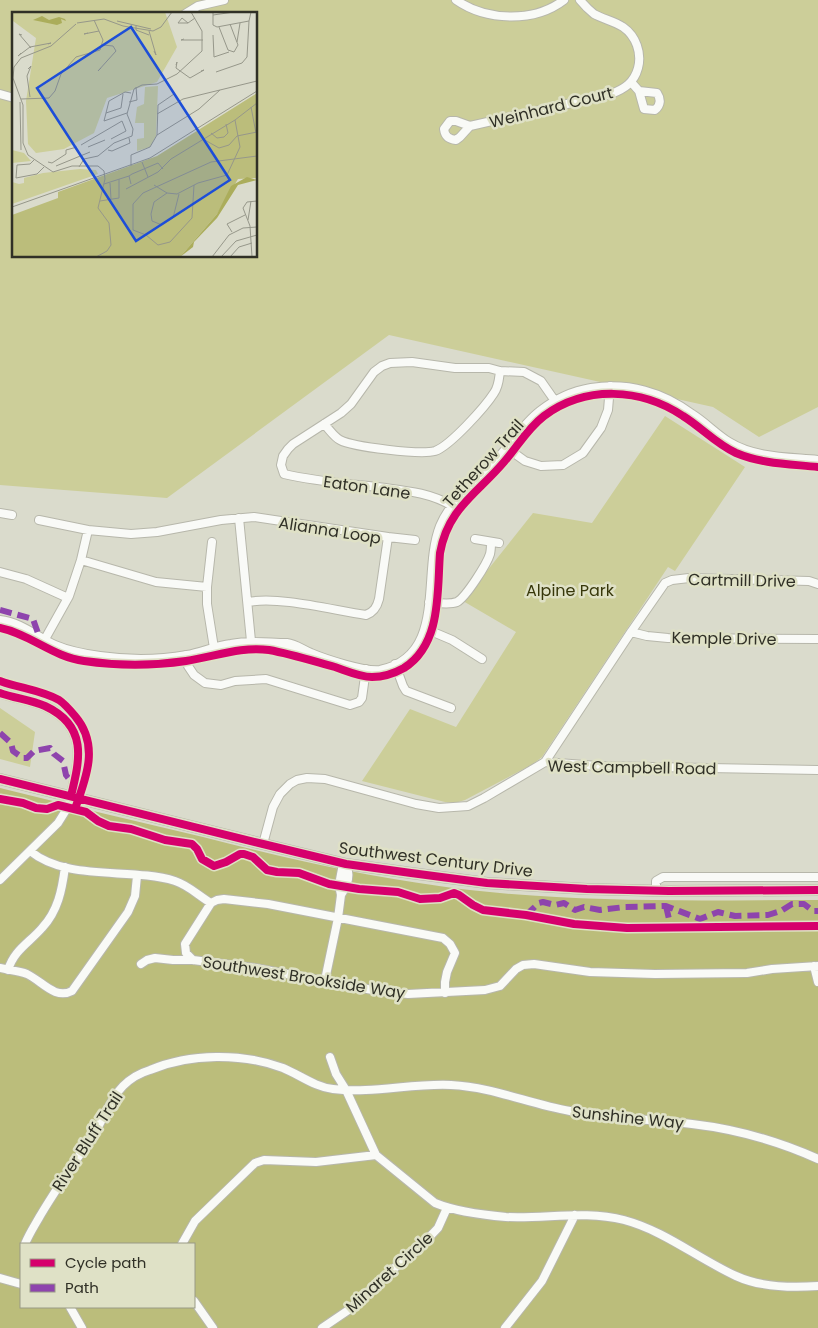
<svg xmlns="http://www.w3.org/2000/svg" width="818" height="1328" viewBox="0 0 818 1328" font-family="Poppins,sans-serif">
	<style>
		.green { fill: #ccce99; fill-rule: evenodd }
		.forest { fill: #bbbd7b; fill-rule: evenodd }
		.lines { fill: none; stroke-linecap: round; stroke-linejoin: round }
		.minor-casing { stroke: #b7b7ab; stroke-width: 10 }
		.tertiary-casing { stroke: #b7b7ab; stroke-width: 11 }
		.secondary-casing { stroke: #b7b7ab; stroke-width: 12 }
		.minor { stroke: #f9faf7; stroke-width: 8 }
		.tertiary { stroke: #f9faf7; stroke-width: 9 }
		.secondary { stroke: #f9faf7; stroke-width: 10 }
		.quiet { stroke: #8e44ad; stroke-width: 6; stroke-dasharray: 12 6; stroke-linecap: butt }
		.cycleway-casing { stroke: #dfe1c6; stroke-width: 11 }
		.cycleway { stroke: #d6006c; stroke-width: 8 }
		.labels { text-anchor: middle; stroke-width: 5; stroke-linejoin: round; paint-order: stroke }
		.street-label { font-size: 16px; fill: #303026; stroke: #dfe1c6 }
		.park-label { font-size: 16px; fill: #37370a; stroke: #dfe1c6 }
		.inset-road { fill: none; stroke: #96978a; stroke-width: 1 }
		.view { fill: #1d4ed8; fill-opacity: 0.15; stroke: #1d4ed8; stroke-width: 2.5 }
		.inset-edge { fill: none; stroke: #303026; stroke-width: 2.5 }
	</style>
	<rect width="100%" height="100%" fill="#dadbcc"/>
	<!-- green -->
	<path class="green" d="M0,0H818V407L759,437L713,407L389,335L167,498L0,485ZM14,14H256V256H14Z
		M665,416L745,467L675,571L668,567L542,757L533,764L465,800L455,803L445,802L362,781L410,709L456,727L516,632L463,601L533,513L592,523Z
		M0,708L35,732L30,767L0,759Z"/>
	<!-- forest -->
	<path class="forest" d="M0,788C68,805 135,821 203,837C281,857 359,875 439,886C565,904 692,900 818,900V1328H0ZM21,1244H194V1307H21Z"/>
	<g class="lines">
		<!-- minor casing -->
		<g class="minor-casing">
			<path id="minor" d="M456,0C486,21 534,23 564,0
				M185,14L198,6L224,0
				M631,82L639,91L644,109L655,110C661,105 661,99 657,93L639,91
				M0,94L14,98
				M470,126L460,137L456,140C449,139 445,137 444,129L450,121H456L470,126L611,94C624,89 634,83 638,68C642,53 636,36 623,27C614,21 603,19 594,14C589,10 584,5 580,0
				M324,424C329,429 334,437 340,440C353,447 421,455 435,451C450,446 485,407 494,393C499,386 499,378 500,371
				M507,448L525,461L541,466L563,465L583,453L601,428L608,410L610,386
				M452,506C433,494 409,491 386,488C352,484 318,482 284,474L281,465L283,456L288,449L293,444L341,413L351,404L374,372L382,366L390,363L412,362L455,368H489L500,371L524,372L541,381L555,401
				M0,513L12,515
				M239,518L251,641
				M39,520L88,530L131,534L157,532L221,520L254,517L388,537L379,599C377,607 374,612 366,615C332,610 280,596 248,602
				M388,537L415,540
				M475,539L499,543
				M212,542L207,587V604L214,648
				M81,560L156,582L207,587
				M0,572L26,579L68,598
				M429,602C438,603 449,605 457,602C466,597 487,564 490,554C491,550 491,546 491,542
				M0,620C21,622 37,637 55,645C69,651 85,654 100,656C128,660 158,660 187,655C202,652 216,646 231,644C250,640 269,643 287,643C296,644 303,650 311,653C325,659 365,672 380,670C448,656 421,574 440,526C451,499 477,481 496,460C511,444 523,424 540,411C554,400 573,391 591,388C628,382 663,392 692,414C705,422 716,434 729,442C755,458 788,457 818,460
				M426,629L452,640L482,659
				M631,632L647,636L668,638L818,639
				M45,639L69,596L81,560L88,530
				M281,644C289,651 297,653 308,652
				M185,655L188,666L194,675L205,683L221,685L235,681L266,679L350,705L359,702L362,698L366,669
				M395,664L403,686L406,691L451,708
				M545,762L631,632L665,583L672,580L689,578L809,581L818,584
				M263,844L273,807L280,794L290,784L297,780L307,778L325,779L416,804L439,808L468,806L484,798L545,762L598,766L818,770
				M30,851C68,882 130,867 175,881C188,885 199,896 211,903
				M0,880L58,823L68,807L71,796
				M656,890V881L663,877H818
				M341,895C348,885 351,875 346,864
				M193,960L186,953L185,944L211,903L217,900L224,899L268,904L443,938L450,944L455,953L447,972L445,982V993
				M141,964L147,960L155,958L173,960H193L255,968L378,991L408,994L485,990L500,986L516,969L523,965L534,964L590,972L655,974L747,973L772,969L818,966
				M814,966L818,982
				M0,968C9,970 19,971 27,974C42,981 55,1000 72,991L128,912L135,896L137,876
				M8,970C14,950 29,943 42,928C58,911 62,890 65,867
				M325,980L338,918L341,895L339,885L342,869L346,864
				M330,1057L336,1074L346,1090L376,1155L435,1203C457,1212 483,1215 506,1217C546,1219 585,1210 624,1220C665,1231 697,1258 736,1276C760,1287 791,1288 818,1286
				M25,1244C29,1234 35,1225 40,1216C56,1189 74,1163 92,1137C103,1121 109,1100 123,1086C130,1079 140,1073 150,1070C190,1053 243,1053 283,1068C300,1075 315,1087 333,1089C372,1094 412,1083 451,1085C493,1087 529,1104 570,1111C610,1119 651,1119 692,1124C735,1129 778,1141 818,1159
				M182,1244L195,1221L255,1163L264,1160L316,1162L376,1155
				M0,1278L21,1284
				M194,1301L213,1328
				M70,1307L82,1328
				M322,1328L350,1309L392,1270L416,1251L438,1228L447,1208
				M505,1328L542,1281L575,1215"/>
		</g>
		<!-- tertiary casing -->
		<g class="tertiary-casing">
			<path id="tertiary" d="M0,693C14,698 31,700 45,706C88,726 80,759 71,796"/>
		</g>
		<!-- secondary casing -->
		<g class="secondary-casing">
			<path id="secondary" d="M0,779L263,844L346,864L411,873L487,883L587,889L669,891L818,890"/>
		</g>
		<!-- minor -->
		<use href="#minor" class="minor"/>
		<!-- tertiary -->
		<use href="#tertiary" class="tertiary"/>
		<!-- secondary -->
		<use href="#secondary" class="secondary"/>
		<!-- quiet -->
		<path class="quiet" d="M0,610L33,619L39,636
			M0,733L11,743L13,751L23,758H27L34,751L50,748L54,754L63,761L66,775L74,785
			M666,906L671,928
			M526,915L539,903L543,902L555,905L564,903L575,910L584,907L600,910L625,907L666,906L700,919L718,912L735,916L768,915L781,911L792,904H804L813,911H818"/>
		<!-- cycleway casing -->
		<g class="cycleway-casing">
			<path id="cycleway" d="M0,628C30,634 53,657 84,661C118,666 152,666 186,661C214,657 241,646 269,650C291,654 313,661 335,667C347,671 360,677 372,677C383,677 395,673 404,668C442,644 437,591 440,553C448,508 477,494 504,462C518,446 527,429 544,416C586,385 641,388 683,416C701,427 716,444 736,453C762,464 790,464 818,467
				M0,681C19,688 41,690 59,700C65,704 70,710 75,716C99,744 87,776 76,806
				M0,693C14,698 31,700 45,706C88,726 80,759 71,796
				M0,779L263,844L346,864L411,873L487,883L587,889L669,891L818,890
				M0,799L23,803L36,808L47,809L58,805L86,812L98,821L109,826L131,829L165,840L192,844L197,849L202,859L214,866L226,862L240,854H244L253,857L267,870L277,872L299,873L329,884L359,889L398,892L420,899L440,898L454,893L459,895L473,905L483,910L526,915L574,924L627,928L818,926"/>
		</g>
		<!-- cycleway -->
		<use href="#cycleway" class="cycleway"/>
	</g>
	<g class="labels">
		<!-- street labels -->
		<g class="street-label">
			<text transform="translate(551 107) rotate(-14)" y="6">Weinhard Court</text>
			<text transform="translate(483 463) rotate(-48)" y="6">Tetherow Trail</text>
			<text transform="translate(367 487) rotate(8)" y="6">Eaton Lane</text>
			<text transform="translate(330 530) rotate(9)" y="6">Alianna Loop</text>
			<text transform="translate(742 580) rotate(1)" y="6">Cartmill Drive</text>
			<text transform="translate(724 638) rotate(1)" y="6">Kemple Drive</text>
			<text transform="translate(632 767) rotate(1)" y="6">West Campbell Road</text>
			<text transform="translate(436 859) rotate(7)" y="6">Southwest Century Drive</text>
			<text transform="translate(304 977) rotate(9)" y="6">Southwest Brookside Way</text>
			<text transform="translate(628 1117) rotate(6)" y="6">Sunshine Way</text>
			<text transform="translate(87 1141) rotate(-57)" y="6">River Bluff Trail</text>
			<text transform="translate(389 1272) rotate(-42)" y="6">Minaret Circle</text>
		</g>
		<!-- park labels -->
		<g class="park-label">
			<text x="570" y="596">Alpine Park</text>
		</g>
	</g>
	<!-- overview -->
	<g transform="translate(12 12)">
		<rect width="245" height="245" fill="#dadbcc"/>
		<path d="M0,0H153L165,35L145,70L95,86L82,121L52,137L24,141L16,132L14,89L24,26L1,9L0,49ZM146,74L144,124L138,135L125,139V127L132,126V111H123L125,95L132,92L133,75ZM0,138L12,141L19,149L0,151ZM68,157L84,158L86,162L0,192V170L7,172L12,171V166L31,161Z" fill="#ccce99"/>
		<path d="M245,81V166L226,167L205,202L168,245H0V203L46,186V180L145,144Z" fill="#bbbd7b"/>
		<path d="M30,4L37,8L47,5L53,7L54,9L49,7L50,11L45,13L21,8ZM235,165L245,168L226,173L205,206L182,230L181,235L168,245L205,202L219,174Z" fill="#abad5b"/>
		<path class="inset-road" d="M201,0V13L205,15L237,9L239,0M201,3L222,0M105,9L139,17M65,11L92,7L111,14L141,19L149,15L160,0M176,11L170,6L166,11H176L183,6M64,12L39,34L9,46L2,55L1,66L11,93V131L16,143L41,160L60,154H86L92,159L93,167L86,196L97,211L99,233L95,239L84,245M124,14V18L137,23M207,15L216,38L222,40L226,33L218,12M137,19L144,43L142,39M76,21L72,22L87,19M10,23L7,22L19,36M201,23L202,45L217,40M172,27L169,28H191M225,30L228,11M9,41L6,44L18,35L39,31L36,32M164,53L165,50L164,56L178,66L192,58L189,59M89,56L86,59L104,39L101,34L91,33M16,57L19,54L15,64L18,85M204,60L230,51L235,45L237,9M9,87L37,86L43,79L49,62L64,45L88,38L91,28L82,8M8,90L9,138M117,90L125,88L124,75M239,95L244,121M94,101L109,96L111,82M115,101L92,109L97,89L113,80L119,81M145,102L171,87L245,69M199,121L205,126L212,125L216,121L214,112M145,123L146,93L162,82L167,89M191,127L207,136L217,133L225,124L245,120M69,133L110,109L114,119L99,127M76,135L93,128M96,138L100,139L118,131L117,126M22,148L18,152L5,153L4,166L25,162L32,155M36,150L40,151L54,142V138L65,135M130,150L136,165M44,154L78,140M119,154V143L138,135L145,123L187,97L208,78M67,155L72,147L86,144L102,131L120,124L121,117L115,102L122,77L130,73L145,72L165,62L190,39V19L179,0M98,171L99,187M92,172L117,164M119,172L117,164L120,162L146,151L151,157M142,173L155,181L165,182L186,171L215,163L228,135L223,108L245,91M182,173L180,206L158,230L146,233L134,223L121,218V192L131,181L199,150L245,144M114,177L146,160L159,147L223,108M155,181L142,190L139,202L140,209L150,213L161,206L167,182M88,189L107,186V167M0,195L138,146L245,79M236,208L239,189M220,220L215,212L233,203M200,245L217,223L231,216L245,215M209,245L224,229L245,223M218,245L227,235L240,231M240,245L238,214L231,196L235,190L245,189"/>
		<path class="view" d="M119,15L218,168L124,229L25,76Z"/>
		<rect width="245" height="245" class="inset-edge"/>
	</g>
	<!-- legend -->
	<rect x="20" y="1243" width="175" height="65" fill="#dfe1c6" stroke="#999a86"/>
	<rect x="30" y="1259" width="25" height="8" fill="#d6006c" stroke="#999a86"/>
	<text x="65" y="1268" font-size="15" fill="#303026">Cycle path</text>
	<rect x="30" y="1284" width="25" height="8" fill="#8e44ad" stroke="#999a86"/>
	<text x="65" y="1293" font-size="15" fill="#303026">Path</text>
</svg>
